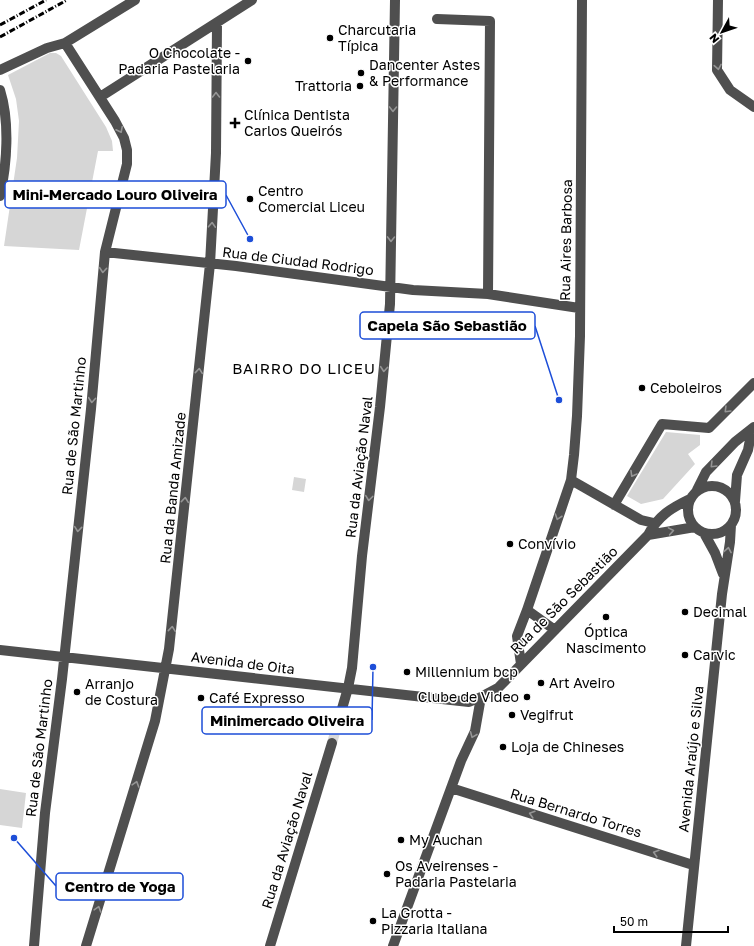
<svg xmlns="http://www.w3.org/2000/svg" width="754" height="946" viewBox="0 0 754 946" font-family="'Golos Text',sans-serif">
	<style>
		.green { fill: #d6d6d6 }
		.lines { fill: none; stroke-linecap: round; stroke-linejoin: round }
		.minor-tunnel { stroke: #d9d9d9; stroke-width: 10; stroke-dasharray: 10 5; stroke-linecap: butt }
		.minor { stroke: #4f4f4f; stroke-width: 10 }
		.rail { stroke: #000; stroke-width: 3; stroke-dasharray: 6 2 1 2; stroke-linecap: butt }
		.oneway { stroke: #959595 }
		.poi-dot { fill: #000; stroke: #fff; stroke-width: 1.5 }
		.labels { text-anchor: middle; stroke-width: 3; stroke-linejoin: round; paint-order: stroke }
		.poi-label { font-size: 14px; fill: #000; stroke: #fff; text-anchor: start }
		.street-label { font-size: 14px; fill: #000; stroke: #fff }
		.neighbourhood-label { font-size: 15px; letter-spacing: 1px; fill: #000; stroke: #fff }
		.leader { fill: none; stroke: #1d4ed8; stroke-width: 1.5 }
		.callout-dot { fill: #1d4ed8; stroke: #fff; stroke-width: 1.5 }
		.callout { fill: #fff; stroke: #1d4ed8; stroke-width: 1.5 }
		.callout-label { font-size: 15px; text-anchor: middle; font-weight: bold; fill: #000 }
	</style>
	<rect width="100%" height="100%" fill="#fff"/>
	<!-- green -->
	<path class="green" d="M50,53H56L61,56L106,127L112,141L113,151H98L79,250L4,246L17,158L19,121L16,99L8,75Z
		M666,432L700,435V445L688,454L695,464L663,499L641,504L627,496Z
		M294,477L306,479L304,492L292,490Z
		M0,789L26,793L22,828L0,825Z"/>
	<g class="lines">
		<!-- minor-tunnel -->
		<path class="minor-tunnel" d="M332,743L339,719"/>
		<!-- minor -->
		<path class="minor" d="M718,0L717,70L730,90L754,107
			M437,19L490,21L488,294
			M0,70L47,48L65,43L135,0
			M0,90C10,122 7,164 0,196
			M100,97L252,0
			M105,252L236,266L413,290L488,294L579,308
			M571,480L641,520L654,523
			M688 510a24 24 0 1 1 48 0a24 24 0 1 1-48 0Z
			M697,490L706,472L735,442L754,427
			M735,501L737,475L748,450L752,429
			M614,505L662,424L709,428L754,383
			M704,533L715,553L723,574
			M648,535L695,527
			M527,610L555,630
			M0,650L469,702L481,697L498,688L648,535C658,516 671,508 690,499
			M521,664L517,636L527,610L571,480L574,455L577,416L580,336L582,0
			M339,719L348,688L352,668L362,556L380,407L390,304L395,0
			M451,788L693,865
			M34,946L45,813L62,679L91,409L105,252L127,164V150L124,138L115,121L65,43
			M86,946L155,721L169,649L210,264L216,153L217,23
			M270,946L332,743
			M393,946L461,761L475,731L481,697
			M686,946L722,594L730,542L731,525"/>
		<!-- rail -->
		<path class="rail" d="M0,25L46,0
			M0,37L67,0"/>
	</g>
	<!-- one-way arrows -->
	<defs><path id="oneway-chevron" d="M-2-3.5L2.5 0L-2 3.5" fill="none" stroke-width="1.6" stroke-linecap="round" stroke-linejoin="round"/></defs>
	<g class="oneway">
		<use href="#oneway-chevron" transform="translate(718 67) rotate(80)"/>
		<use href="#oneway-chevron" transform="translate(216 95) rotate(-90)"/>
		<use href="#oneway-chevron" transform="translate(393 109) rotate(91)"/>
		<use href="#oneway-chevron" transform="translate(120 130) rotate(63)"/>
		<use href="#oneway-chevron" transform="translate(212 225) rotate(-87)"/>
		<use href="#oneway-chevron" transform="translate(391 239) rotate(91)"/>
		<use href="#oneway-chevron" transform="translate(103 270) rotate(95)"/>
		<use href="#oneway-chevron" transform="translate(384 369) rotate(95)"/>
		<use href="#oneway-chevron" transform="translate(199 371) rotate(-84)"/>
		<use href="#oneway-chevron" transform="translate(92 400) rotate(95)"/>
		<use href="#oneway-chevron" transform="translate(727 410) rotate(135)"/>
		<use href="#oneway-chevron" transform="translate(713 465) rotate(135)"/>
		<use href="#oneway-chevron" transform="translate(633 474) rotate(120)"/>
		<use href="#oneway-chevron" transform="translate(369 498) rotate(97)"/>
		<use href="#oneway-chevron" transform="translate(185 500) rotate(-84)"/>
		<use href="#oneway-chevron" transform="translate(558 517) rotate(109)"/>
		<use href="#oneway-chevron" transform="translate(78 529) rotate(96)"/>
		<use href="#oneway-chevron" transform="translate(671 531) rotate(-10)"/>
		<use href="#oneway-chevron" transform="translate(728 550) rotate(-80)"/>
		<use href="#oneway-chevron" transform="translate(172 629) rotate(-84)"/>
		<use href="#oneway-chevron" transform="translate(473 735) rotate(112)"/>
		<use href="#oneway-chevron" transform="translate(136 784) rotate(-73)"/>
		<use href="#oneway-chevron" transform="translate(532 814) rotate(-163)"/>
		<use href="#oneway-chevron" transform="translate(656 853) rotate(-163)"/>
		<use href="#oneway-chevron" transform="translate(98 909) rotate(-73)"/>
	</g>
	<!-- markers -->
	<g class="poi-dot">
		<circle cx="330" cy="38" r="4"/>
		<circle cx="248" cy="61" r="4"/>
		<circle cx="361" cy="73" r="4"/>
		<circle cx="360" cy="86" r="4"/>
		<path d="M233 117h4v4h4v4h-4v4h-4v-4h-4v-4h4z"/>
		<circle cx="250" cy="199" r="4"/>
		<circle cx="642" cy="388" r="4"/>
		<circle cx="510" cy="544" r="4"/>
		<circle cx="685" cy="612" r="4"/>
		<circle cx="606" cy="617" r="4"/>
		<circle cx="685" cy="655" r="4"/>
		<circle cx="407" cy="672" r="4"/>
		<circle cx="541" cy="683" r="4"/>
		<circle cx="77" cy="692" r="4"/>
		<circle cx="527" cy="697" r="4"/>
		<circle cx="201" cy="698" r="4"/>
		<circle cx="512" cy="715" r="4"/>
		<circle cx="503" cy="747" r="4"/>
		<circle cx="401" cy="840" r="4"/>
		<circle cx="387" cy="874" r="4"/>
		<circle cx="373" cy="921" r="4"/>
	</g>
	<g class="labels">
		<!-- poi labels -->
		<g class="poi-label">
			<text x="338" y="35">Charcutaria<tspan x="338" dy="16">Típica</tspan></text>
			<text x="240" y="58" text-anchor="end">O Chocolate -<tspan x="240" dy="16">Padaria Pastelaria</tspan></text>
			<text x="369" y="70">Dancenter Astes<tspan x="369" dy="16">&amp; Performance</tspan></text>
			<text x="352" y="91" text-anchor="end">Trattoria</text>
			<text x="244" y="120">Clínica Dentista<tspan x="244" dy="16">Carlos Queirós</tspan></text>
			<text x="258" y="196">Centro<tspan x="258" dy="16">Comercial Liceu</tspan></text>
			<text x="650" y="393">Ceboleiros</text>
			<text x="518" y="549">Convívio</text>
			<text x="693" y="617">Decimal</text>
			<text x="606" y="637" text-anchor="middle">Óptica<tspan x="606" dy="16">Nascimento</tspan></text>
			<text x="693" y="660">Carvic</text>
			<text x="415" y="677">Millennium bcp</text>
			<text x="549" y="688">Art Aveiro</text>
			<text x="85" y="689">Arranjo<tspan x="85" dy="16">de Costura</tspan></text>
			<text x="519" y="702" text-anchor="end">Clube de Video</text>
			<text x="209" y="703">Café Expresso</text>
			<text x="520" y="720">Vegifrut</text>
			<text x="511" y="752">Loja de Chineses</text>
			<text x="409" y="845">My Auchan</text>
			<text x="395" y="871">Os Aveirenses -<tspan x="395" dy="16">Padaria Pastelaria</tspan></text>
			<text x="381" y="918">La Grotta -<tspan x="381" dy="16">Pizzaria Italiana</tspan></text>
		</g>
		<!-- street labels -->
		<g class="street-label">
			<text transform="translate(566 240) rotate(-89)" y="5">Rua Aires Barbosa</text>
			<text transform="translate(298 261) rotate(7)" y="5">Rua de Ciudad Rodrigo</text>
			<text transform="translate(74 426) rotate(-84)" y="5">Rua de São Martinho</text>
			<text transform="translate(359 467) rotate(-83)" y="5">Rua da Aviação Naval</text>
			<text transform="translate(173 488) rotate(-84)" y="5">Rua da Banda Amizade</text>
			<text transform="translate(564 600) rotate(-45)" y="5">Rua de São Sebastião</text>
			<text transform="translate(243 663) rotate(7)" y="5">Avenida de Oita</text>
			<text transform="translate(39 748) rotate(-83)" y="5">Rua de São Martinho</text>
			<text transform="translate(691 759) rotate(-84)" y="5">Avenida Araújo e Silva</text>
			<text transform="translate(576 813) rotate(17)" y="5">Rua Bernardo Torres</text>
			<text transform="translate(287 840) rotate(-73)" y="5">Rua da Aviação Naval</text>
		</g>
		<!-- neighbourhood labels -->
		<g class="neighbourhood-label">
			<text x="304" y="374">BAIRRO DO LICEU</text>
		</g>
	</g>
	<!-- callouts -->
	<path class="leader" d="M250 239L226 195M559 400L535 326M373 667L372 720M14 838L56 886"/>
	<g class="callout-dot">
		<circle cx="250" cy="239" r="4"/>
		<circle cx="559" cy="400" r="4"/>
		<circle cx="373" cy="667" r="4"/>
		<circle cx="14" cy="838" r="4"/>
	</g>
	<g class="callout">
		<rect x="5" y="181" width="221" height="27" rx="4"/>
		<rect x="360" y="312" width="175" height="27" rx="4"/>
		<rect x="202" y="707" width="170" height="27" rx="4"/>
		<rect x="56" y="873" width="127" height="27" rx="4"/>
	</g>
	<g class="callout-label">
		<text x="115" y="200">Mini-Mercado Louro Oliveira</text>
		<text x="447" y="331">Capela São Sebastião</text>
		<text x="287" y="726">Minimercado Oliveira</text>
		<text x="120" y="892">Centro de Yoga</text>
	</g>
	<!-- north arrow -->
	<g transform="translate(722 32) rotate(230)" stroke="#ffffff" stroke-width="3" paint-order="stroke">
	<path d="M0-3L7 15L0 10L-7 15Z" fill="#000000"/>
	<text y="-6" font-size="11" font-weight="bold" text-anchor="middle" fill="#000000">N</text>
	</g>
	<!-- scale -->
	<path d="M614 926v6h114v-6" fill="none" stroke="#000000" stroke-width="2"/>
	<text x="620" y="926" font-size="12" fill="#000000" stroke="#ffffff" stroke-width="3" paint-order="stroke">50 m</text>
</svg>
